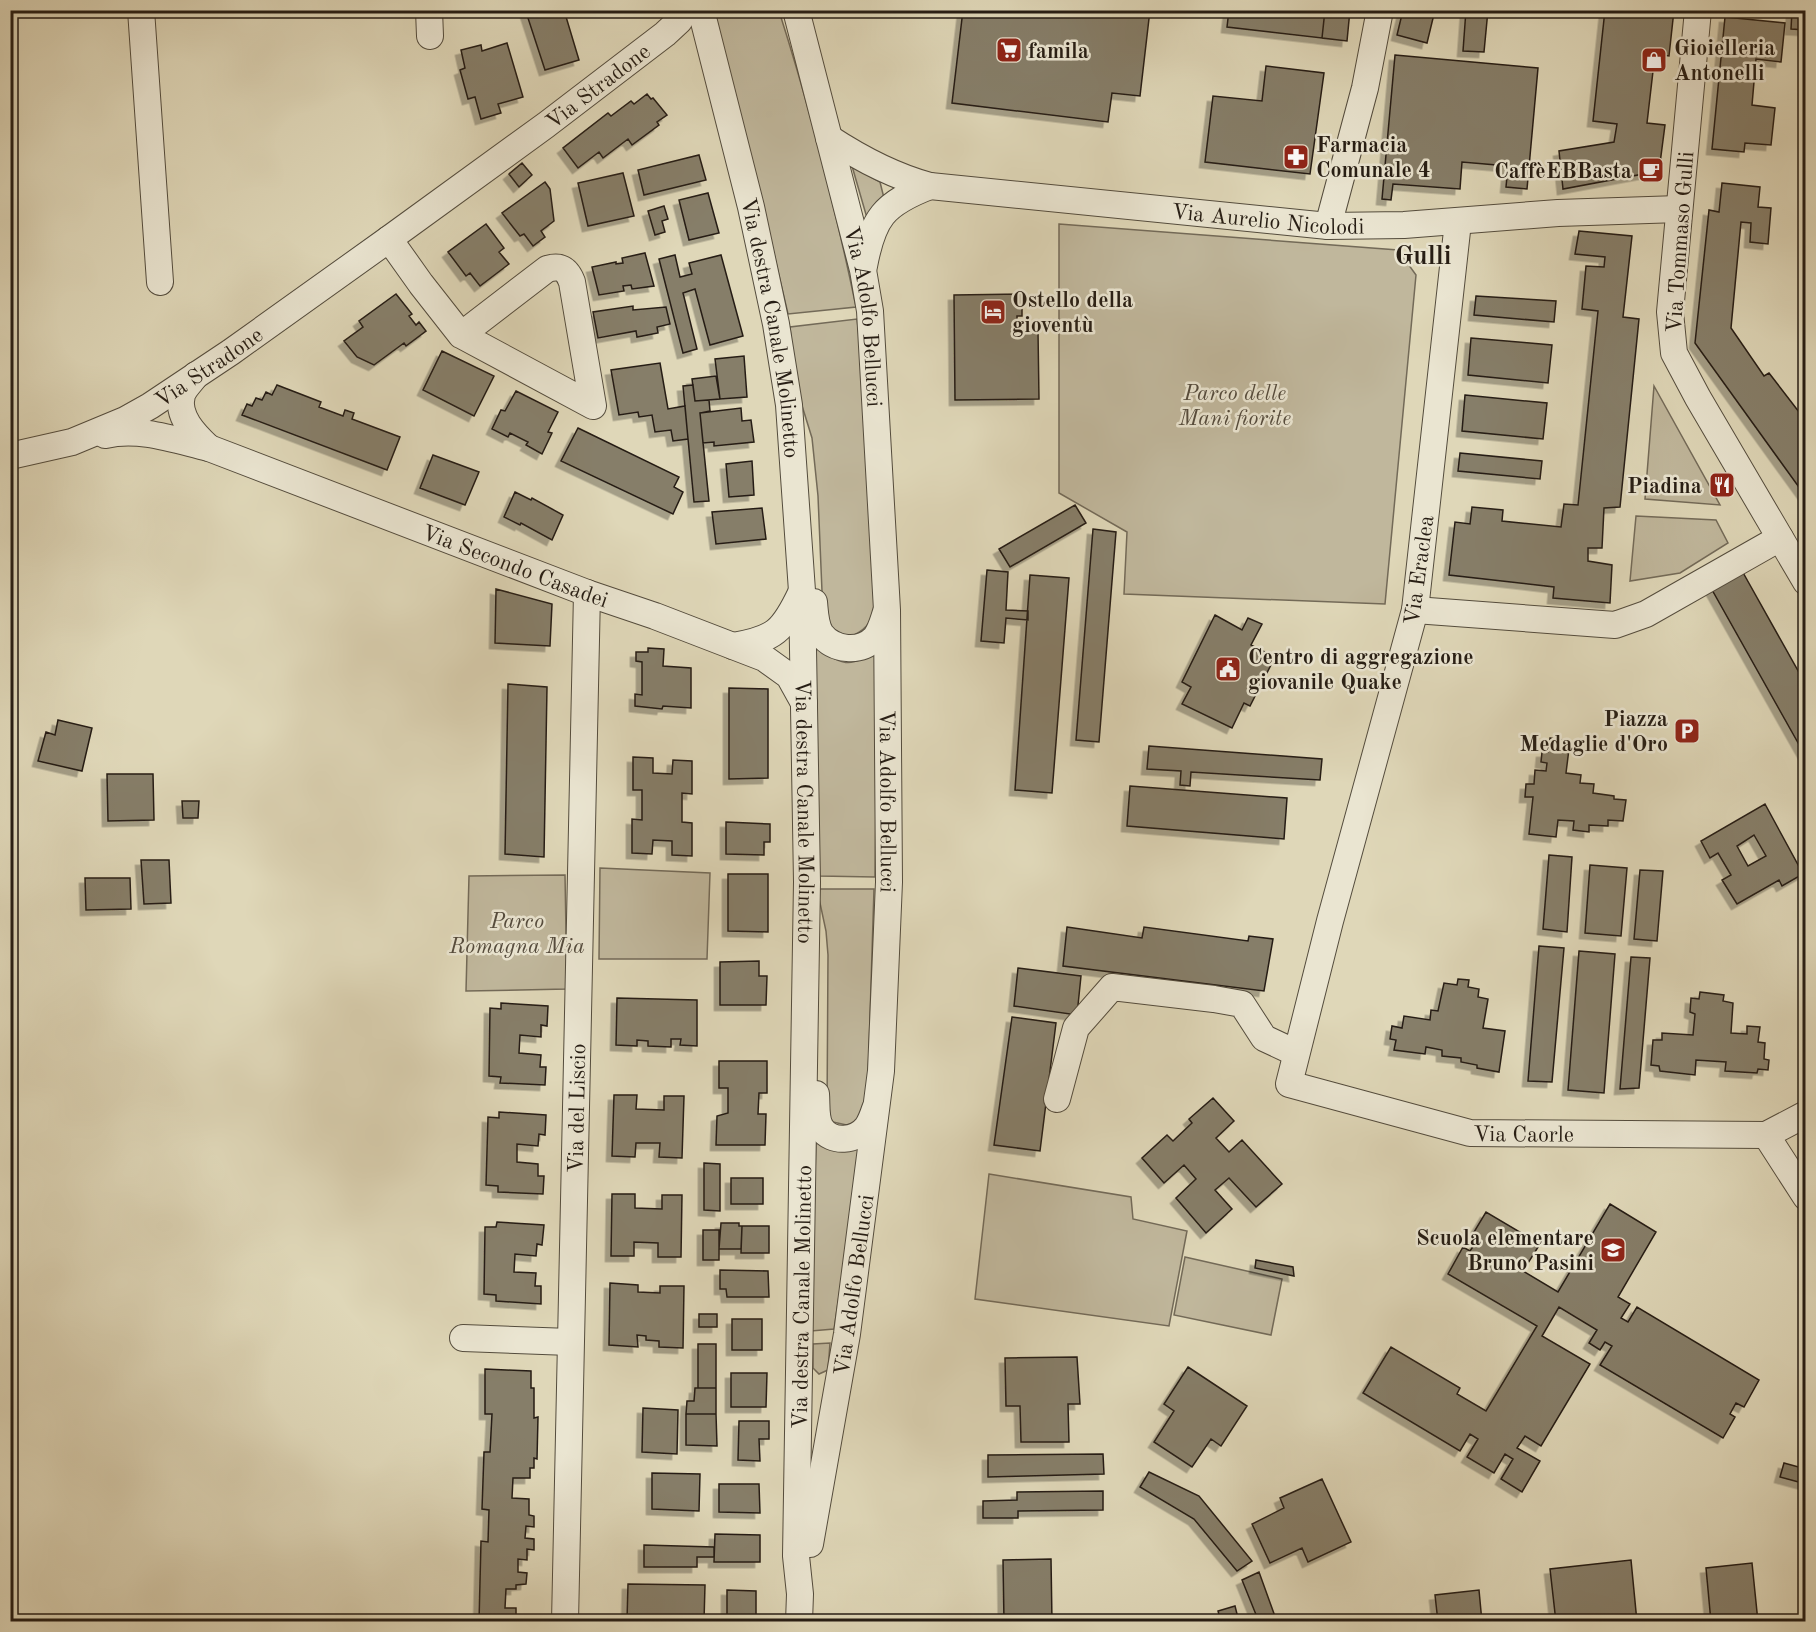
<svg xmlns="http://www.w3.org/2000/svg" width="1816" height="1632" viewBox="0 0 1816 1632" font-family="'Old Standard TT',serif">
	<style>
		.green { fill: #c0b79c; stroke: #736a58; stroke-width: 1.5 }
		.building { fill: #867e69; stroke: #261d14; stroke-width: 1.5; fill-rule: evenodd; filter: url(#shadow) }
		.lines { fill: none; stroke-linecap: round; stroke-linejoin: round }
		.minor-casing { stroke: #544c3d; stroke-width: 28 }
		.minor { stroke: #eae5d1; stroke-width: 26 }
		.labels { text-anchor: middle; stroke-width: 5; stroke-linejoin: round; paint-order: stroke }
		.poi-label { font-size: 22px; font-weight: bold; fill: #261d14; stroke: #eae5d1; text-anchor: start }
		.street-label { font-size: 22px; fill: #261d14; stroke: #eae5d1 }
		.park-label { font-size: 22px; font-style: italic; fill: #544b3d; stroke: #eae5d1 }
		.quarter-label { font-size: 26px; font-weight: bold; fill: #261d14; stroke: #eae5d1 }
	</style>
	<defs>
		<filter id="shadow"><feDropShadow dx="-5.5" dy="5.5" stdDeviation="0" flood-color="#0004"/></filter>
	</defs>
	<rect width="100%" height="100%" fill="#dfd7b8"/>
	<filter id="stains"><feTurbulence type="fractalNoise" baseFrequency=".00333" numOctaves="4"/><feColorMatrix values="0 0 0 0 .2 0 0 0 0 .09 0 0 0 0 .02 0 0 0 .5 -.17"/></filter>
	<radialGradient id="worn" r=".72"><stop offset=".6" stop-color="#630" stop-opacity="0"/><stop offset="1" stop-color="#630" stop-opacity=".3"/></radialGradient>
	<!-- green -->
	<path class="green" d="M713,11H779C810,108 835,206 856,307L788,314L755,173Z
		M852,166L880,182L884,198L867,218Z
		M1059,224L1398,250L1416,275L1385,604L1124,594L1127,532L1059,493Z
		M857,319L864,380L876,608C870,624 865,631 849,637L829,627L823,615L818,496L812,438L795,383L790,327Z
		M1654,386L1720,505L1645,499Z
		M1636,516L1716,520L1728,543L1680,573L1630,581Z
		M815,644C839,666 852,670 878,648L875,877L819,876Z
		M600,868L710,873L707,959H599Z
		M565,875L567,989L466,991L469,876Z
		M817,889H874L867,1113L851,1126L833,1122L827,1113L828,955L826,931Z
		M816,1138L862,1144L834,1329L811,1331Z
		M989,1174L1131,1197L1133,1219L1187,1231L1169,1326L975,1299Z
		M1185,1257L1282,1279L1271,1335L1174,1315Z
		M830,1343L828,1370L819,1374L813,1368V1344Z"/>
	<!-- building -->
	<path class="building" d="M530,10H564L579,60L545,70L526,12Z
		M963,10H1150L1140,96L1112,93L1108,122L952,103Z
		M1229,10H1325L1322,38L1227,27Z
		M1325,10H1350L1347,41L1322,38Z
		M1403,10H1435L1427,43L1397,35Z
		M1466,10H1488L1484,52L1463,51Z
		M1605,10H1674L1669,56L1655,54L1647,123L1665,125L1659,171L1563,189L1559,151L1614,142L1617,124L1593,121Z
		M1792,10H1806V30L1791,29Z
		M1725,17L1785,23L1781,62L1756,59L1752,105L1775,108L1771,145L1745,143L1744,152L1712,149Z
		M507,43L523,97L498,104L501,113L481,119L475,97L468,99L460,70L465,68L461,50L481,45L482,51Z
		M1395,55L1538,68L1527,189L1506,187L1508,166L1462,162L1460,189L1393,184L1391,200L1382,199Z
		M1266,66L1324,73L1310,174L1205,162L1213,96L1262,101Z
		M647,94L651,99L653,98L667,115L657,122L659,125L632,145L628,139L603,158L599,152L578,168L563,148L608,113L611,116L631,101L634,104Z
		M699,155L706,180L644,195L638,170Z
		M522,163L532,175L519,187L509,174Z
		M623,173L634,216L588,226L578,183Z
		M545,182L550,189L554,221L541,231L545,237L533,246L524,234L520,236L502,213Z
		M1722,183L1760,187L1758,207L1771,208L1768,244L1750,242L1751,223L1741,222L1731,328L1764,376L1769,373L1806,421V497L1695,343L1709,210L1719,212Z
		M708,193L719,233L689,240L679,200Z
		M664,206L668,219L662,221L665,232L655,235L648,211Z
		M486,224L504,248L499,252L509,264L480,286L470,273L466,276L448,252Z
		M1579,231L1632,236L1623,317L1639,319L1620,507L1604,508L1602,548H1588V561L1612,565L1610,603L1553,598L1554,587L1449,575L1455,522L1470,524L1472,507L1503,510L1502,521L1561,527L1564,504L1578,505L1598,311L1582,309L1586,266L1604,267L1605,257L1575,254Z
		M645,253L654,286L632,289L631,285L623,286L624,291L599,295L592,267L616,262V264L623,263L622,258Z
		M675,255L680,277L692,274L689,263L721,255L743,336L710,345L695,289L683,293L697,349L683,353L659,259Z
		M396,294L412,314L409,316L416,325L419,322L426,331L406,346L404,343L374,365L357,357L344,341L363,327L359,321Z
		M1022,294V316H1017V331H1038L1039,399L955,400L954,295Z
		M1476,296L1556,301L1554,322L1474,315Z
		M633,306V310L666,307L670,324L657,327L658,333L637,337L636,331L598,338L593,312Z
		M1471,338L1552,345L1548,383L1468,375Z
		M442,351L494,376L474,416L423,390Z
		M744,356L747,397L720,399L715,359Z
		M660,363L668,409L685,406L688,439L673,441L671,430L655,432L652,415L639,417L638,412L619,415L611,370Z
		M716,376L720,399L695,401L692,379Z
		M277,385L321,402L319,407L343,416L345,410L354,413L352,419L400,437L387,470L242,415L247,404L252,406L256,398L262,400L266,392L272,395Z
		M693,385L695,401L709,400L710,411L700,413L709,501L694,502L683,386Z
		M516,391L558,412L548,432L552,433L542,454L526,445L528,442L510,433L508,437L492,429L501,410L505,411Z
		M1465,395L1547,403L1543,439L1462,431Z
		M741,408L742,421L751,420L754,442L714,446V442L703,443L700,413Z
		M578,428L679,477L674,487L683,492L673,514L561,461Z
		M1460,453L1542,461L1540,479L1458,471Z
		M433,455L479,472L465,505L420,488Z
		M752,461L754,495L729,497L726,464Z
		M515,492L531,500L532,498L563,515L552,540L521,523L520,525L504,517Z
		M1075,505L1086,523L1010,567L999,549Z
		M762,508L766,539L716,544L712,512Z
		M1093,529L1116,532L1099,742L1076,740Z
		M1741,569L1806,685V757L1711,588Z
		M987,570L1008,572L1006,610L1028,611V620L1006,618L1004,643L981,641Z
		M1030,575L1069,578L1052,793L1015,790Z
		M496,589L552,604L550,646L495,643Z
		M1215,615L1242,630L1248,618L1262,624L1251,645L1275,657L1250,706L1244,703L1232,728L1182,704L1191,687L1182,682Z
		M648,648L664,649L663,666L691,668V708L663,706L662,709L635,706V694L642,695V662L636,661V652H648Z
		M508,684L547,687L544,857L505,854Z
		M729,688L768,689V778L729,779Z
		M58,720L92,728L82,771L38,761L46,732L55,735Z
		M1550,738L1570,741L1566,773L1581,775L1580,783L1594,784L1593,793L1614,796V799L1626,800L1623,821L1608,820V826L1589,825V832L1573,830L1574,821L1558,820L1556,837L1529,834L1533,797H1525L1526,784H1534L1535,770L1546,771L1547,763L1541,762L1542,752H1548Z
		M1149,746L1322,759L1320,780L1191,772L1190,786L1180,785L1181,771L1147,769Z
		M633,757L653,758V773L672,774L673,760L692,761V794L682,793V822L692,823V856L672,855V841L653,840L652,854L632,853V819L642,820V790H633Z
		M107,774H153L154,820L108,821Z
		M1130,786L1287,798L1284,839L1127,826Z
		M182,801H199L198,818H183Z
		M1765,804L1803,874L1782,886L1779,880L1737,904L1722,880L1731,875L1718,853L1710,858L1701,841ZM1754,835L1766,856L1748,866L1737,846Z
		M726,822L770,824V842H764V855L726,854Z
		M1549,855L1572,857L1567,932L1543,929Z
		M141,860H169L171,903L144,904Z
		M1590,865L1627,868L1621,936L1585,933Z
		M1640,870L1663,871L1657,941L1634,939Z
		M728,874H768V932L728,931Z
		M85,878H130L131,909L86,910Z
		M1067,927L1142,938L1144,927L1248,941L1249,936L1273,939L1264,991L1063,966Z
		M1539,946L1564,948L1552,1082L1528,1081Z
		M1579,951L1615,954L1604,1093L1568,1090Z
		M1631,957L1650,958L1639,1088L1620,1089Z
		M759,961V976H767L766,1005H720V962Z
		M1018,968L1081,976L1077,1015L1014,1006Z
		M1458,979L1469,980L1468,987L1479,989L1478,997L1488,999L1483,1028L1505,1031L1499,1072L1477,1068V1065L1461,1062V1058L1442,1056V1050L1426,1047L1425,1054L1394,1050L1396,1040L1390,1039L1392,1026L1402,1028L1404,1016L1430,1020L1431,1010L1438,1011L1444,983L1457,985Z
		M1700,992L1724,995L1723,1001L1733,1003L1731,1033L1747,1034V1026L1760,1027L1758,1042L1765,1043L1764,1059L1769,1060L1768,1070L1758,1069L1757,1073L1725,1071L1726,1062L1696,1060L1695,1075L1660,1071L1659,1066L1651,1065L1653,1040H1662V1033L1693,1035L1695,1014L1690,1012L1691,998L1699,999Z
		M617,998L697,1000V1046L680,1045L681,1039H671V1047L648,1046V1041L637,1040V1046L616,1045Z
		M501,1003L548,1006L547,1026L541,1025V1037L520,1035L519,1053L541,1055L540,1067H546L545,1085L500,1083L501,1077L489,1076L490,1008L501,1009Z
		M1012,1017L1056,1023L1040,1151L994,1145Z
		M719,1061H767V1093H759L758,1114H766L765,1145H716L717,1116L728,1113V1088H719Z
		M614,1095H637L636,1109L664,1110V1096H684L682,1158L659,1157L660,1143H636L635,1157L612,1156Z
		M1213,1098L1234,1121L1216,1138L1229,1152L1242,1140L1282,1184L1256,1207L1229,1178L1215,1190L1232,1209L1206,1233L1176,1198L1196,1179L1184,1165L1164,1183L1142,1158L1167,1135L1173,1141L1192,1123L1189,1119Z
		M499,1112L546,1115L545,1135L539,1134L538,1146L517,1144V1162L538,1164V1176H544L543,1194L498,1192V1186L486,1185L488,1117L499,1118Z
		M704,1163L720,1164V1211L704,1210Z
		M731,1178H763V1204H731Z
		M612,1194H635V1208L662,1209V1195H682L681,1257H658V1243L634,1242V1256H611Z
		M1610,1204L1656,1232L1618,1297L1630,1304L1621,1318L1628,1322L1637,1307L1759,1380L1744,1407L1736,1403L1730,1414L1735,1417L1723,1438L1600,1365L1612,1346L1605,1342L1600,1350L1589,1343L1597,1330L1559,1307L1542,1336L1590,1364L1541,1446L1525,1436L1517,1448L1540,1461L1522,1492L1501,1479L1513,1459L1505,1454L1494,1473L1467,1457L1478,1439L1470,1434L1460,1451L1363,1393L1391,1347L1460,1388L1457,1394L1486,1411L1537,1326L1448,1274L1463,1247L1470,1251L1477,1241L1471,1237L1486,1212L1540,1244L1523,1271L1558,1292Z
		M497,1222L544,1225L542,1245L537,1244L536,1256L515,1254L514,1272L536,1273L535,1286H541V1304L496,1301V1295L484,1294L485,1227H496Z
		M721,1223H739V1226H742L741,1249H719Z
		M742,1226H769V1253H741Z
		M703,1230H719V1260H703Z
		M1256,1260L1293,1267L1294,1276L1255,1268Z
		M720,1270L768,1271L769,1297H727L726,1289H720Z
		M610,1283L638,1285V1292L660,1293V1286H684L683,1348L659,1347V1341L646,1340V1336L637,1335L638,1347L609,1345Z
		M699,1314H717V1327H699Z
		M732,1319H762V1350H732Z
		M698,1344H716V1388H698Z
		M1077,1357L1080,1404H1068L1069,1442H1021L1020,1406H1006L1005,1358Z
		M1188,1367L1247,1406L1221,1446L1211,1439L1192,1467L1154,1442L1174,1411L1164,1404Z
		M485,1369L531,1371V1388H534V1418L538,1417L537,1459L534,1458V1468H530V1478H513L512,1498L529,1499V1515L534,1516V1527L526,1526L525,1538L534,1539V1550L527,1549V1560L518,1559V1572L527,1573L526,1584L516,1585V1589H506L505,1608H516V1622H479L481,1541L488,1542L489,1510L482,1509L484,1452H490L492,1414H485Z
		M731,1373H767L766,1407H731Z
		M695,1388H716V1414H686L687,1401H694Z
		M643,1408L678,1410L677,1454L642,1452Z
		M686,1414H716L717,1446L686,1445Z
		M739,1421H769V1439H759L760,1461L738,1460Z
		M1103,1454L1104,1474L988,1477V1455Z
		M1784,1463L1806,1469V1484L1780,1477Z
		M1149,1472L1199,1496L1252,1561L1237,1571L1194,1519L1140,1487Z
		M652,1473L700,1474L699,1511L652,1509Z
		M1322,1479L1351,1542L1308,1562L1302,1548L1270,1563L1252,1524L1284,1508L1280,1498Z
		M719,1484H759L760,1513L719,1512Z
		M1103,1491V1510L1018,1511V1518H983V1501L1017,1500V1492Z
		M715,1534L760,1535V1562H714Z
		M644,1545L714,1547V1557H697V1567H644Z
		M1051,1559L1052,1622H1004L1003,1560Z
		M1631,1560L1637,1622H1556L1550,1569Z
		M1752,1563L1758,1622H1711L1706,1568Z
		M1259,1572L1277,1622H1259L1242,1580Z
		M628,1584L705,1585L704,1621L627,1620Z
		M727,1590L756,1591V1621L727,1620Z
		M1479,1590L1482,1622H1438L1435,1595Z
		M1235,1606L1239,1622H1221L1218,1611Z"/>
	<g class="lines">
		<!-- minor casing -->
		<g class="minor-casing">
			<g id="minor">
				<path d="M141,10L160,282"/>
				<path d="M429,10L430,36"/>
				<path id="s1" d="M701,10L751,207L776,324L789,405L802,591L807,882L796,1556L800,1594L799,1622"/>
				<path id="s2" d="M796,10L863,270L870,311L887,610L889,882L881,1071L847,1334L810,1544"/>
				<path d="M1698,10L1670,312L1674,353L1698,398L1806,582"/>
				<path id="s3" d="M829,138C861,159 893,176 930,186L1328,226L1404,225L1558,213L1679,209"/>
				<path id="s4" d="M1458,222L1415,610L1330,921L1289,1084L1470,1133L1766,1135L1806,1114"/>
				<path d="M1328,226L1365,88L1380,10"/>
				<path d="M389,239L421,284L461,335L593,406L572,282C567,269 561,265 547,269L461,335"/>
				<path d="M864,266C873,218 883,204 930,186"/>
				<path d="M196,375C192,381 184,388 182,395C176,416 195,435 209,448"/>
				<path id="s5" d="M105,435C140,427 175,440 209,448L587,593L655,616L764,658L789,676L804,703"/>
				<path id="s6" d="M10,456L72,442L125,420L150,406L231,352L389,239L546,125L665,34L679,21L686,10"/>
				<path d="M814,602C815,612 815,625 821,634C834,651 860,653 875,638C881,630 883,621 886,612"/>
				<path d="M1415,610L1615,625L1646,614L1780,538"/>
				<path d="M733,646C775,639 783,631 801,593"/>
				<path d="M816,1094C817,1105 815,1119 821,1128C832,1144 856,1141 867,1127C871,1121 873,1115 875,1109"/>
				<path d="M1057,1099L1076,1028L1112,987L1214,999L1242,1004L1264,1038L1296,1053"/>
				<path d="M1766,1135L1806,1197"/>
				<path d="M463,1338L570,1342"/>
				<path id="s7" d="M565,1622L587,593"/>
			</g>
		</g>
		<!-- minor -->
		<use href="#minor" class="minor"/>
	</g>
	<!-- icons -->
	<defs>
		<g id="supermarket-square" transform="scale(1.35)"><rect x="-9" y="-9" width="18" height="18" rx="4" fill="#8f2418" stroke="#eae5d1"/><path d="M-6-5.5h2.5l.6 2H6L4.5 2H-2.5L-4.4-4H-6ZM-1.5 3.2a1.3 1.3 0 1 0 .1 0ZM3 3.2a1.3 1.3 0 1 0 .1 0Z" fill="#fff"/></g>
		<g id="shop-square" transform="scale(1.35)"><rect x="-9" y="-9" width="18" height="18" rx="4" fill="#8f2418" stroke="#eae5d1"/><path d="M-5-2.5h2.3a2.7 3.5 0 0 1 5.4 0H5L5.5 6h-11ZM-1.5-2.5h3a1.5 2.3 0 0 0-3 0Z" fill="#fff"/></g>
		<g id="pharmacy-square" transform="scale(1.35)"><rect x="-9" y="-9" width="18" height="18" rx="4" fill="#8f2418" stroke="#eae5d1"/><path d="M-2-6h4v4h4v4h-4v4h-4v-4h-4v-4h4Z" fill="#fff"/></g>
		<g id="cafe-square" transform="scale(1.35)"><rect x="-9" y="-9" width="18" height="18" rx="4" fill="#8f2418" stroke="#eae5d1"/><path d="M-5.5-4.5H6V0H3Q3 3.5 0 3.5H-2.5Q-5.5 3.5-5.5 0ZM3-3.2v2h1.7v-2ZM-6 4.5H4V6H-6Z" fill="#fff"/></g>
		<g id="hotel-square" transform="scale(1.35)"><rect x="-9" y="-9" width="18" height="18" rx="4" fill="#8f2418" stroke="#eae5d1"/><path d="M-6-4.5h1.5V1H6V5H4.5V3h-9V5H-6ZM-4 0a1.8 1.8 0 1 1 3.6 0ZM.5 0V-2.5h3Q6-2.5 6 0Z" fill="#fff"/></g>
		<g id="restaurant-square" transform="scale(1.35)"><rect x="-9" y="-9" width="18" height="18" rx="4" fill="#8f2418" stroke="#eae5d1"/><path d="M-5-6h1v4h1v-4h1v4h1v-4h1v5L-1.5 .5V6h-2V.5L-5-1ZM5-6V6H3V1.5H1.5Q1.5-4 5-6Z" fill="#fff"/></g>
		<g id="civic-square" transform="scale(1.35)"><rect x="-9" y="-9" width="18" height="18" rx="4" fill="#8f2418" stroke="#eae5d1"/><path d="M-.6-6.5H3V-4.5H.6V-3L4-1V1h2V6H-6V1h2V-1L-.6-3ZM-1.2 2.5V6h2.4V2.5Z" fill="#fff"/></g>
		<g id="parking-square" transform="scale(1.35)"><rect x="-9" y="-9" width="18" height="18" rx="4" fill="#8f2418" stroke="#eae5d1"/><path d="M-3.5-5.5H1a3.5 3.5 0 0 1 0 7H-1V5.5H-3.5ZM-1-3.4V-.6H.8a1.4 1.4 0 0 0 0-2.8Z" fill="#fff"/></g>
		<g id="school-square" transform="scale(1.35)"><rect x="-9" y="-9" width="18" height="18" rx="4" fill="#8f2418" stroke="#eae5d1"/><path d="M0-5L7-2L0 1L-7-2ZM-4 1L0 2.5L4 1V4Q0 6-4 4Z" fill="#fff"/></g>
	</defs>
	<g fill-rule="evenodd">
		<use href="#supermarket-square" x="1009" y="50"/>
		<use href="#shop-square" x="1654" y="60"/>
		<use href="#pharmacy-square" x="1296" y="157"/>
		<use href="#cafe-square" x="1651" y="170"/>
		<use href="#hotel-square" x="993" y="312"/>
		<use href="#restaurant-square" x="1722" y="485"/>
		<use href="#civic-square" x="1228" y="669"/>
		<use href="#parking-square" x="1687" y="731"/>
		<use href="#school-square" x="1613" y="1250"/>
	</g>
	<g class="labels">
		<!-- poi labels -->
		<g class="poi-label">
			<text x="1674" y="55">Gioielleria<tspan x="1674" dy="25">Antonelli</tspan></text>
			<text x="1028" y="58">famila</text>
			<text x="1316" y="152">Farmacia<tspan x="1316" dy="25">Comunale 4</tspan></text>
			<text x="1632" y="178" text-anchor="end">CaffèEBBasta</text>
			<text x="1012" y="307">Ostello della<tspan x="1012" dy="25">gioventù</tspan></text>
			<text x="1702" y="493" text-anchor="end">Piadina</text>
			<text x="1248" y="664">Centro di aggregazione<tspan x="1248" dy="25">giovanile Quake</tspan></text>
			<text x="1668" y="726" text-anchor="end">Piazza<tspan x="1668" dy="25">Medaglie d'Oro</tspan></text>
			<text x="1594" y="1245" text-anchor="end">Scuola elementare<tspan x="1594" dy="25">Bruno Pasini</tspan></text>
		</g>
		<!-- street labels -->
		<g class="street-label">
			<text dy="8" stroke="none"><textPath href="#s6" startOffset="700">Via Stradone</textPath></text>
			<text dy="8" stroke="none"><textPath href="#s3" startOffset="452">Via Aurelio Nicolodi</textPath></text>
			<text transform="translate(1679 242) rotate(-86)" y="8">Via Tommaso Gulli</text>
			<text dy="8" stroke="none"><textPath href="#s2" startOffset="315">Via Adolfo Bellucci</textPath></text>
			<text dy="8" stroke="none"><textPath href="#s1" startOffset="326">Via destra Canale Molinetto</textPath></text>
			<text dy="8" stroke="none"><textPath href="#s6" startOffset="220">Via Stradone</textPath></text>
			<text dy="8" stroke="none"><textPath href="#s5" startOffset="434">Via Secondo Casadei</textPath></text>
			<text transform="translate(1418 570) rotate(-82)" y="8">Via Eraclea</text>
			<text dy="8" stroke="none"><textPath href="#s2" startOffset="801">Via Adolfo Bellucci</textPath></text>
			<text dy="8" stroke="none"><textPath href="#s1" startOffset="812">Via destra Canale Molinetto</textPath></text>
			<text dy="8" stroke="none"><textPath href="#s7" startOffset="514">Via del Liscio</textPath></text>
			<text dy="8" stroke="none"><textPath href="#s4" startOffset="1122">Via Caorle</textPath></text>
			<text transform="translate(853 1285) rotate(-82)" y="8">Via Adolfo Bellucci</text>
			<text transform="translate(801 1297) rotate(-89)" y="8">Via destra Canale Molinetto</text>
		</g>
		<!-- park labels -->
		<g class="park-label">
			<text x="1235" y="400">Parco delle<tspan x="1235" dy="25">Mani fiorite</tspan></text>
			<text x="517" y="928">Parco<tspan x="517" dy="25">Romagna Mia</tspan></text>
		</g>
		<!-- quarter labels -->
		<g class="quarter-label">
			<text x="1423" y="264">Gulli</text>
		</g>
	</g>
	<!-- margin -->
	<rect width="1816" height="1632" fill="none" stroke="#dfd7b8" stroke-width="36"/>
	<rect x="12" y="12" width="1792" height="1608" fill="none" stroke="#261d14" stroke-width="3"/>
	<rect x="18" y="18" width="1780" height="1596" fill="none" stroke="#261d14" stroke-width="1.5"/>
	<rect width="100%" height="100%" filter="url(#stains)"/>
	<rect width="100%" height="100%" fill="url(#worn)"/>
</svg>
